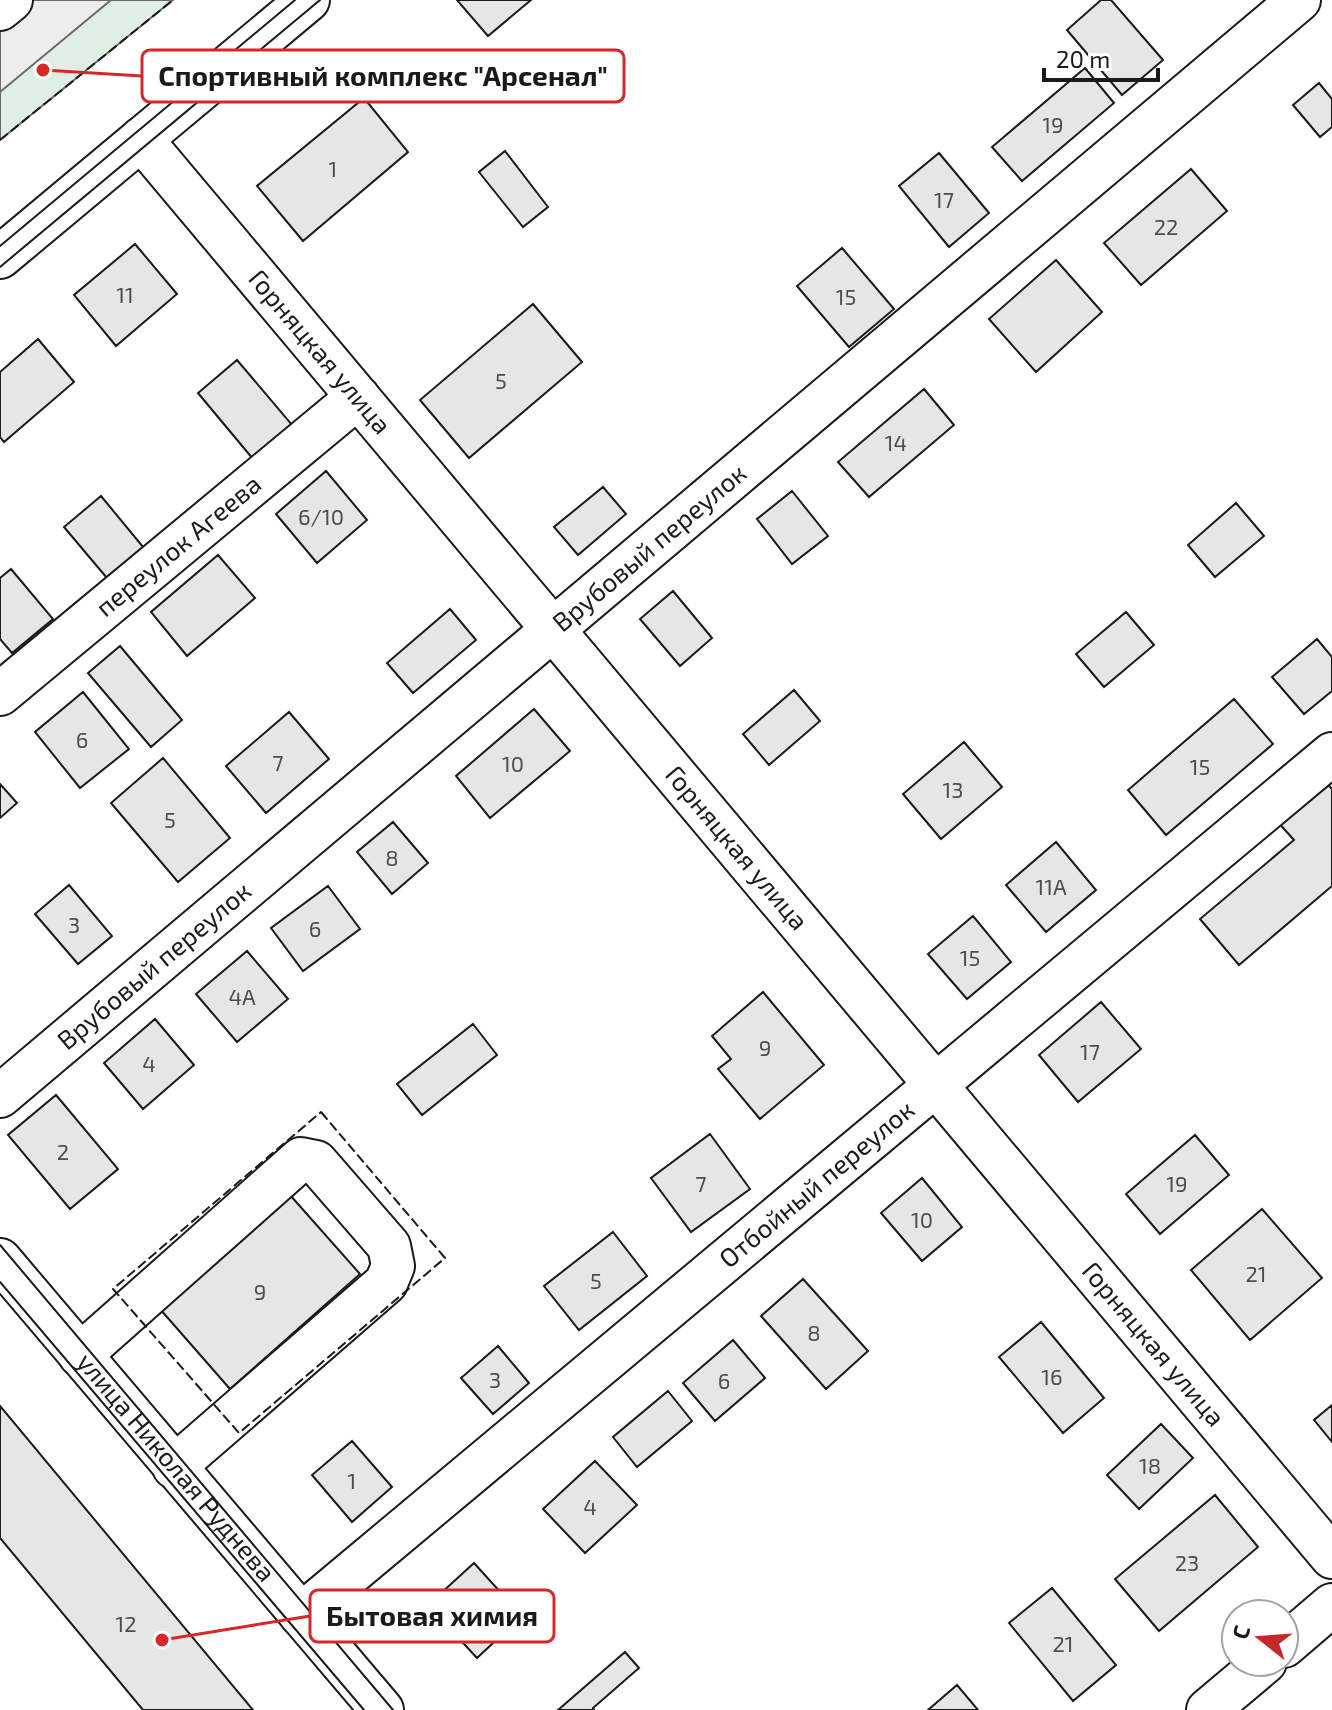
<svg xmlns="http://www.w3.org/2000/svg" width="1332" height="1710" viewBox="0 0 1332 1710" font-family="'Exo 2',sans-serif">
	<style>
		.green { fill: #e0efe3; stroke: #6a6a6a; stroke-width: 2 }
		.parking { fill: #ededed; stroke: #6a6a6a; stroke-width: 2 }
		.building { fill: #e6e6e6; stroke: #1a1a1a; stroke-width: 2 }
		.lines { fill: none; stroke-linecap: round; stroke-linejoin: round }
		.minor-casing { stroke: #1a1a1a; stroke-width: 46 }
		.minor { stroke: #fff; stroke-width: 42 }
		.tram { stroke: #1a1a1a; stroke-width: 2 }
		.fence { stroke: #1a1a1a; stroke-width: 2; stroke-dasharray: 10 4; stroke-linecap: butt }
		.labels { text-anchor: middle; stroke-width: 6; stroke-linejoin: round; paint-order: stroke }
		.number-label { font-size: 22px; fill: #4d4d4d }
		.street-label { font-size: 26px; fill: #1a1a1a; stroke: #fff }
		.leader { fill: none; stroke: #d62828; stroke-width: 3 }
		.callout-dot { fill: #d62828; stroke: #fff; stroke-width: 3 }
		.callout { fill: #fff; stroke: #d62828; stroke-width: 3 }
		.callout-label { font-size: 28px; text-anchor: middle; font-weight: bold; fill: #1a1a1a }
	</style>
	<rect width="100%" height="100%" fill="#fff"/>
	<!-- green -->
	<path class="green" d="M0,0H173L0,140Z"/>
	<!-- parking -->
	<path class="parking" d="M0,0H111L0,92Z"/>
	<!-- building -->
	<path class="building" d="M457,0H531L488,36Z
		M1101,0H1111L1163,60L1122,95L1067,30Z
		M1085,68L1114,103L1022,181L992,147Z
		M1319,83L1332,99V127L1320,137L1293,105Z
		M364,98L408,152L303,241L257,186Z
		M505,151L548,207L523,227L479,172Z
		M939,153L989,213L949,247L899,186Z
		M1191,169L1227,211L1141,285L1104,243Z
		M135,244L177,294L116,346L74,295Z
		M842,248L894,309L849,347L797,286Z
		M1056,260L1102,312L1036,372L989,319Z
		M533,304L582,362L469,458L420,400Z
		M38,339L74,382L4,442L0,437V372Z
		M237,360L293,426L253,459L198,393Z
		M924,389L954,425L869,497L838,462Z
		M326,471L367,520L317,563L276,514Z
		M603,487L626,514L578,555L554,527Z
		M792,491L828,536L792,564L757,519Z
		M101,496L148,553L112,584L64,527Z
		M1236,503L1264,536L1215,577L1188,545Z
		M218,555L255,598L187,656L151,612Z
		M11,569L53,619L12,653L0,639V578Z
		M673,591L712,638L680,666L640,619Z
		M450,609L476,640L413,693L387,663Z
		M1126,612L1154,645L1104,687L1076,654Z
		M1317,639L1332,657V691L1304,714L1272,677Z
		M120,646L182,720L151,747L88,673Z
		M794,690L820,721L769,765L743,734Z
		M83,692L129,749L80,788L35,732Z
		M1234,699L1273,744L1166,835L1128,790Z
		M534,709L570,751L490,818L456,776Z
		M289,712L329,759L266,813L226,766Z
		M964,742L1002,787L941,839L903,794Z
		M163,758L230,838L178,882L111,803Z
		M1323,779L1332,789V886L1239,965L1200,919L1294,840L1276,820Z
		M0,784L17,803L0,818Z
		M393,822L428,863L392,894L357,852Z
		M1056,842L1096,890L1046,932L1006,885Z
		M69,885L112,936L78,964L35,914Z
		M328,886L360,929L303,971L271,928Z
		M973,916L1011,962L967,999L928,954Z
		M247,951L288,999L237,1042L196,994Z
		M763,992L824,1065L760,1119L718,1069L731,1059L712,1036Z
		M1101,1002L1141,1049L1078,1102L1039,1055Z
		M155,1019L194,1065L143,1109L104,1063Z
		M473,1024L497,1055L422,1115L397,1084Z
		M56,1095L118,1169L70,1209L8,1135Z
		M710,1134L750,1189L691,1232L651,1178Z
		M1195,1135L1229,1175L1160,1234L1126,1194Z
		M922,1178L962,1227L922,1261L881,1213Z
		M290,1195L360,1274L230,1389L160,1309Z
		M1262,1209L1322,1278L1250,1340L1191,1270Z
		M613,1232L647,1276L579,1330L544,1286Z
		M803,1279L868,1351L826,1389L761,1316Z
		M1041,1322L1104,1398L1063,1433L999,1357Z
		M733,1340L765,1378L715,1421L683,1383Z
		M498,1346L529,1383L493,1414L461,1378Z
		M668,1391L692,1421L637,1467L613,1437Z
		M1332,1405V1442L1314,1420Z
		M0,1406L253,1710H143L0,1538Z
		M1161,1424L1193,1458L1139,1509L1107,1475Z
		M352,1441L392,1487L352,1522L312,1475Z
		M595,1461L637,1505L585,1553L543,1509Z
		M1215,1495L1258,1547L1159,1631L1115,1579Z
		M474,1563L522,1616L477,1658L428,1605Z
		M1052,1588L1116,1665L1073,1701L1009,1623Z
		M625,1652L639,1668L593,1708L594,1710H558Z
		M957,1685L978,1710H928Z"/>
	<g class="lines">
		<!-- minor casing -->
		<g class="minor-casing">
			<g id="minor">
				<path d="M0,9L11,0"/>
				<path id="s1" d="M141,139L1332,1557"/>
				<path d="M0,257L308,0"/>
				<path id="s2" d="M0,694L358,397"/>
				<path id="s3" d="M0,1096L1299,0"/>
				<path id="s4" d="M0,1260L382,1710"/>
				<path d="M80,1355L301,1159L316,1162L389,1246L393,1266L386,1283L174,1467"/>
				<path id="s5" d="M301,1615L1332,754"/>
				<path d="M1284,1646L1332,1605"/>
				<path d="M1208,1710L1265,1662"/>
			</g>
		</g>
		<!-- minor -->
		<use href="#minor" class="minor"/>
		<!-- tram -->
		<path class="tram" d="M0,246L295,0
			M0,267L320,0
			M0,1245L393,1710
			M0,1282L364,1710"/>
		<!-- fence -->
		<path class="fence" d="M0,140L173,0
			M321,1112L445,1258L239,1433L113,1289Z"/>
	</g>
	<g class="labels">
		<!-- number labels -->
		<g class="number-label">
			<text x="1053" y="133">19</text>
			<text x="333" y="177">1</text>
			<text x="944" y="208">17</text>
			<text x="1166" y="235">22</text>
			<text x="125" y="303">11</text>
			<text x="846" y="305">15</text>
			<text x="501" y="389">5</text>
			<text x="896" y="451">14</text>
			<text x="321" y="525">6/10</text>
			<text x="82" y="748">6</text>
			<text x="278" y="771">7</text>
			<text x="513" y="772">10</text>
			<text x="1200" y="775">15</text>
			<text x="953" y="798">13</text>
			<text x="170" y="828">5</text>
			<text x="392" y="866">8</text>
			<text x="1051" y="895">11А</text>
			<text x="74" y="933">3</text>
			<text x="315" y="937">6</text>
			<text x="970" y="966">15</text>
			<text x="242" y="1005">4А</text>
			<text x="765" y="1056">9</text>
			<text x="1090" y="1060">17</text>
			<text x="149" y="1072">4</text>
			<text x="63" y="1160">2</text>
			<text x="701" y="1192">7</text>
			<text x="1177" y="1192">19</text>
			<text x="922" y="1228">10</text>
			<text x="1256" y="1282">21</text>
			<text x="596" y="1289">5</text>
			<text x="260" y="1300">9</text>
			<text x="814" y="1341">8</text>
			<text x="1052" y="1385">16</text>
			<text x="495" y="1388">3</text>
			<text x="724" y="1389">6</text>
			<text x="1150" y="1474">18</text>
			<text x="352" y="1489">1</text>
			<text x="590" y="1515">4</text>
			<text x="1187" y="1571">23</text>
			<text x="126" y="1632">12</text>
			<text x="1063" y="1652">21</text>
		</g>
		<!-- street labels -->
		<g class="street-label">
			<text dy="9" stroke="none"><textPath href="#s1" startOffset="278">Горняцкая улица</textPath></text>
			<text dy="9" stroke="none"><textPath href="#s2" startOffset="232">переулок Агеева</textPath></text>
			<text dy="9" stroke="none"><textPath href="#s3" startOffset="850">Врубовый переулок</textPath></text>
			<text dy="9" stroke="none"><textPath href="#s1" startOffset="926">Горняцкая улица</textPath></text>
			<text dy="9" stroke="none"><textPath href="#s3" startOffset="202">Врубовый переулок</textPath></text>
			<text dy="9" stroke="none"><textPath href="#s5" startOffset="672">Отбойный переулок</textPath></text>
			<text dy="9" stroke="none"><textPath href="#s1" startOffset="1574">Горняцкая улица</textPath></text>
			<text dy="9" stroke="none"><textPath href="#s4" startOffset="272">улица Николая Руднева</textPath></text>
		</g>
	</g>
	<!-- callouts -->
	<path class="leader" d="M43 70L142 76M162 1640L310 1616"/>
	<g class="callout-dot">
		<circle cx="43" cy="70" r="8"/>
		<circle cx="162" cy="1640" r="8"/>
	</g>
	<g class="callout">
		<rect x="142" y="50" width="482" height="52" rx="8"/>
		<rect x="310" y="1590" width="244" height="52" rx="8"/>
	</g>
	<g class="callout-label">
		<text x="383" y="86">Спортивный комплекс "Арсенал"</text>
		<text x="432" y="1626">Бытовая химия</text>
	</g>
	<!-- north arrow -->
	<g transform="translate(1260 1638) rotate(287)"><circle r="38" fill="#ffffff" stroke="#a3a3a3" stroke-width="2"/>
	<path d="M0-6L14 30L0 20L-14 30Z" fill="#c62828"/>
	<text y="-12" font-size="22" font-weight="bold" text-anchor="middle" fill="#1a1a1a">С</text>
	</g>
	<!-- scale -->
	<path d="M1044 68v12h114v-12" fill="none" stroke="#1a1a1a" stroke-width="4"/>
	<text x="1056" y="68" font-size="24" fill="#1a1a1a" stroke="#ffffff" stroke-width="6" paint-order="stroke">20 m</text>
</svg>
